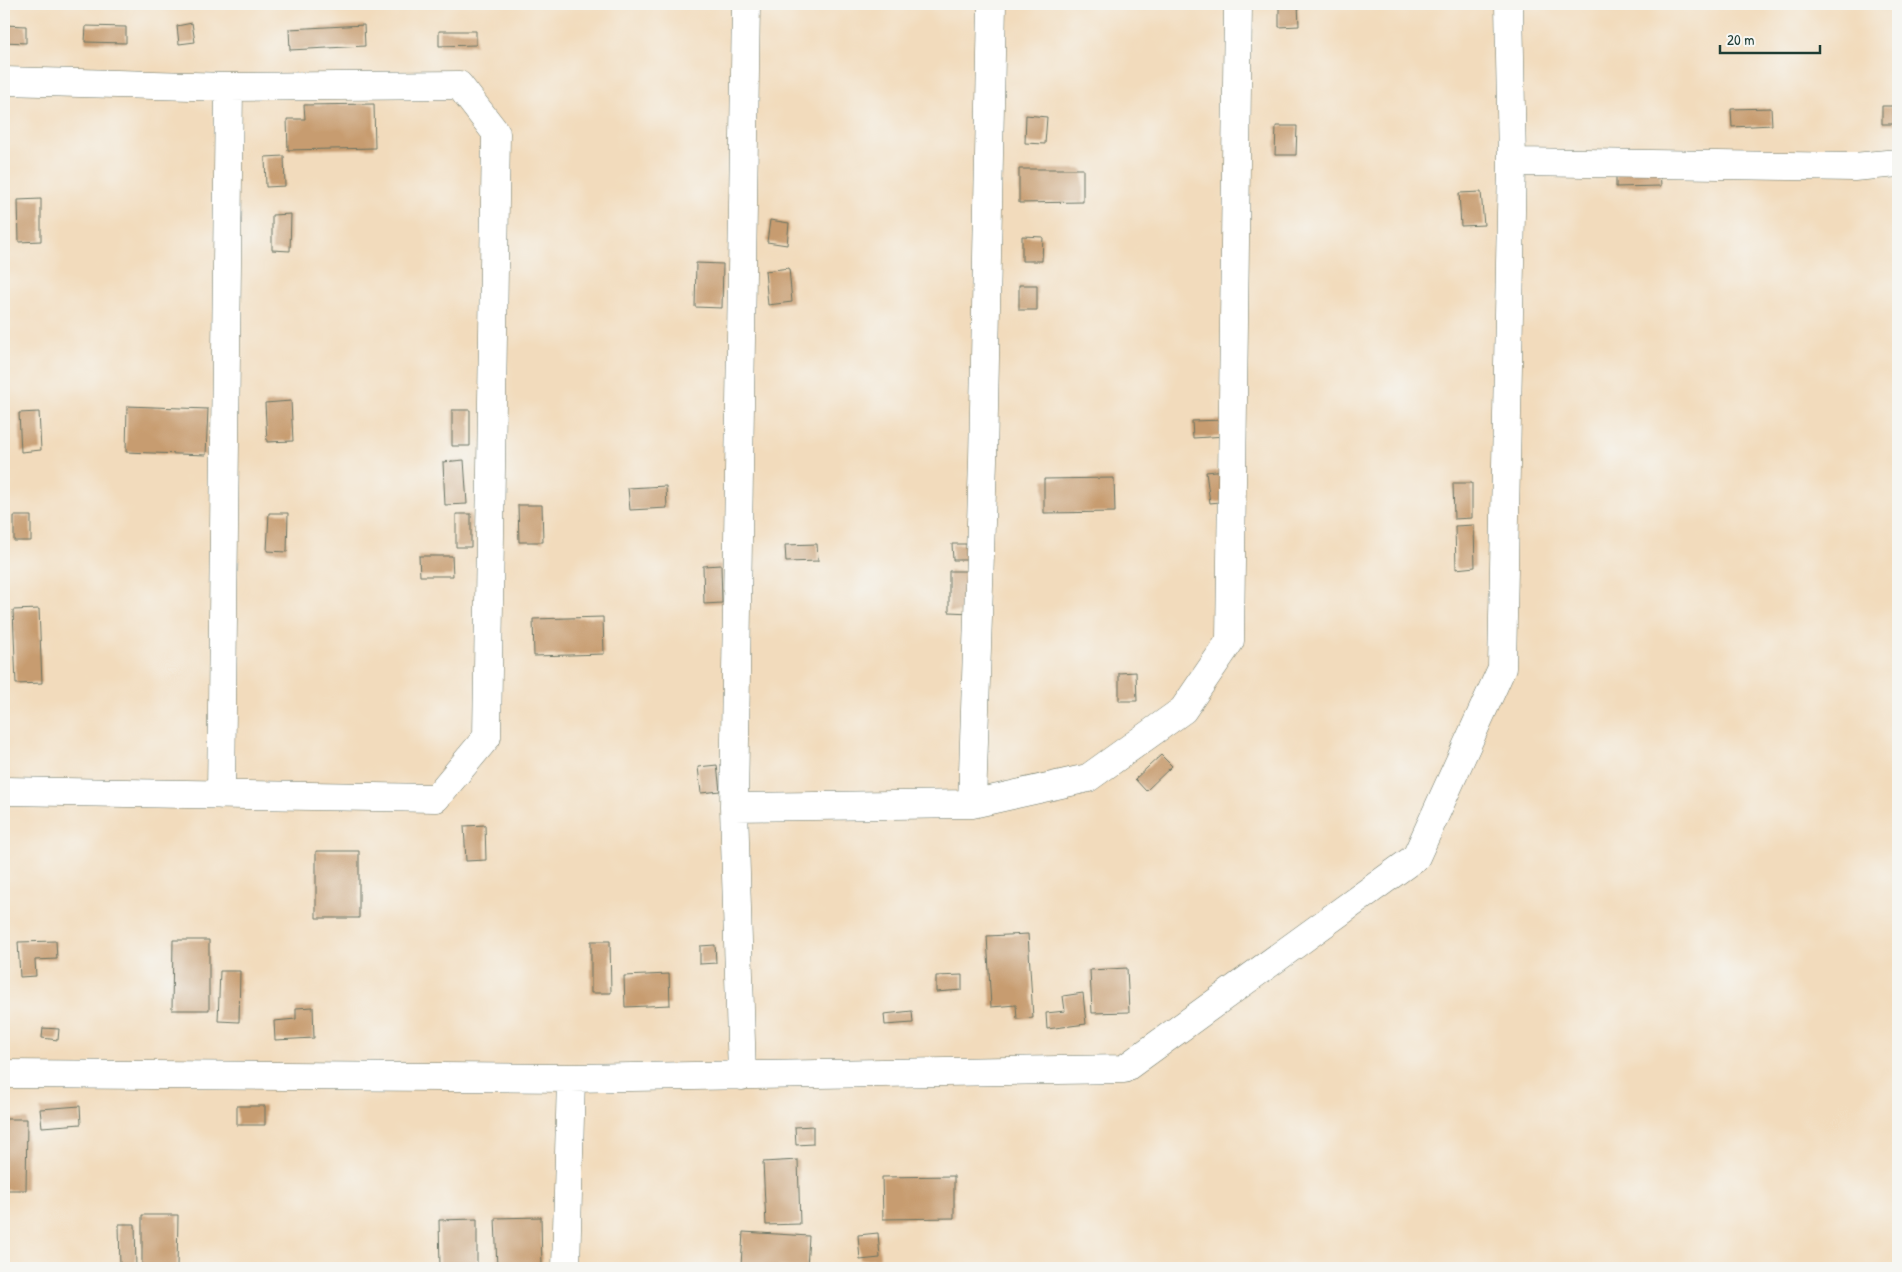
<svg xmlns="http://www.w3.org/2000/svg" width="1902" height="1272" viewBox="0 0 1902 1272" font-family="'Patrick Hand',sans-serif">
	<style>
		.building { fill: #c79c70 }
		.lines { fill: none; stroke-linecap: round; stroke-linejoin: round }
		.street-casing { stroke: #697464; stroke-width: 29 }
		.street { stroke: #fff; stroke-width: 28 }
	</style>
	<rect width="100%" height="100%" fill="#f6f6f2"/>
	<filter id="ink" filterUnits="userSpaceOnUse"><feTurbulence type="fractalNoise" baseFrequency=".02" numOctaves="2"/><feDisplacementMap in="SourceGraphic" scale="10" xChannelSelector="R" yChannelSelector="G"/><feConvolveMatrix kernelMatrix="1 2 1 2 8 2 1 2 1" color-interpolation-filters="sRGB"/></filter>
	<filter id="wash" filterUnits="userSpaceOnUse"><feTurbulence type="fractalNoise" baseFrequency=".0096" numOctaves="4" result="noise"/><feDisplacementMap in="SourceGraphic" scale="20" xChannelSelector="R" yChannelSelector="G"/><feGaussianBlur stdDeviation="1.12" result="paint"/><feColorMatrix in="noise" values="0 0 0 0 0 0 0 0 0 0 0 0 0 0 0 0 0 1.4 0 .05"/><feComposite in="paint" operator="in"/></filter>
	<g filter="url(#wash)">
		<rect width="100%" height="100%" fill="#f2dbbc"/>
		<g id="blocks">
			<!-- building -->
			<path class="building" d="M1279,4H1298L1299,26L1279,27Z
				M192,23L195,42L179,44L177,26Z
				M4,25L26,26V43L4,42Z
				M364,25L365,46L290,50L289,29Z
				M86,26L126,27V43L85,42Z
				M439,31H476V45L439,46Z
				M374,104L375,148L288,150L287,119H305L304,105Z
				M1882,106H1898V124H1882Z
				M1771,108L1772,125L1732,127L1731,109Z
				M1026,115L1047,117L1045,144L1025,143Z
				M1276,126H1297L1296,155H1275Z
				M284,156L285,186L266,187L265,157Z
				M1019,169H1083V202L1019,203Z
				M1660,169L1661,186L1616,187V171Z
				M1481,192L1484,225L1461,226L1459,193Z
				M41,199V241L19,242L18,200Z
				M291,214L290,251L272,250V215Z
				M770,220L789,223L787,245L767,242Z
				M1022,236L1043,237L1042,261H1022Z
				M696,263L723,264L722,308L695,307Z
				M789,268L792,302L768,305L765,271Z
				M1019,285H1037V310H1019Z
				M291,401L293,441L267,442L265,403Z
				M127,406L208,409L206,455L126,452Z
				M452,410H470V446H452Z
				M39,412L41,450L21,452L19,413Z
				M1225,420L1226,436L1193,438L1192,421Z
				M464,460L467,504L445,505L443,462Z
				M1225,470L1229,501L1210,503L1206,472Z
				M1114,478L1115,512L1044,513V479Z
				M1453,483H1472V518L1454,519Z
				M666,486L667,508L630,510L628,488Z
				M518,505H542L543,542H519Z
				M269,513H288L287,552L267,551Z
				M456,514H471V547H456Z
				M14,516H31V541H14Z
				M1474,525L1475,567L1456,569L1455,526Z
				M817,544L818,561L786,562L785,545Z
				M952,544H966L967,560H953Z
				M419,556H452L453,576H420Z
				M721,565L722,603L704,604L703,566Z
				M949,571H971V613L949,612Z
				M39,609L42,683L16,684L13,610Z
				M603,617L604,654L534,656L533,619Z
				M1136,672L1137,701H1119V673Z
				M1161,755L1172,766L1146,791L1135,779Z
				M717,765L720,791L701,793L698,767Z
				M485,825L486,860L466,861L464,826Z
				M316,851H359V918H316Z
				M1028,934L1033,1018L1017,1019L1016,1005L991,1007L987,936Z
				M173,940H209V1010H172Z
				M56,941L57,959L35,960L36,976L20,977L18,942Z
				M591,941H610L611,993H591Z
				M715,945L716,963L700,964V946Z
				M1127,968L1129,1012L1092,1013L1090,970Z
				M220,971H240L239,1022L218,1021Z
				M669,974L670,1005L625,1007L624,976Z
				M962,975V990L936,992V976Z
				M1083,993L1086,1024L1047,1029L1046,1013L1065,1011L1063,996Z
				M313,1007L314,1038L275,1040L274,1021L296,1019V1008Z
				M912,1011L913,1023L885,1025L884,1014Z
				M43,1028L59,1029L58,1040L42,1038Z
				M80,1106L81,1124L42,1127L40,1109Z
				M237,1106H265V1125H237Z
				M4,1119H27L26,1190H4Z
				M813,1126V1144L796,1145L795,1127Z
				M798,1160L800,1224L766,1225L763,1162Z
				M954,1176V1218L883,1219L882,1177Z
				M142,1215H178L177,1268H142Z
				M541,1217L542,1268H497L495,1218Z
				M477,1219V1268H440L439,1220Z
				M119,1224H135L136,1268H120Z
				M743,1232L809,1236L807,1268L741,1266Z
				M878,1233L880,1258L860,1260L858,1235Z"/>
		</g>
	</g>
	<g filter="url(#ink)">
		<use href="#blocks" fill-opacity="0" stroke="#697464" stroke-width="1"/>
		<g class="lines">
			<!-- street casing -->
			<g class="street-casing">
				<path id="street" d="M746,4L734,807L972,804L1088,778L1183,710L1230,641L1238,4
					M4,81L229,87L459,85L496,133L487,737L436,798L4,791
					M1512,162L1854,167L1898,163
					M221,795L229,87
					M972,804L983,460L992,4
					M734,807L742,1076
					M4,1074L571,1078L1124,1069L1416,857L1502,668L1512,162L1509,4
					M566,1268L571,1078"/>
			</g>
			<!-- street -->
			<use href="#street" class="street"/>
		</g>
	</g>
	<!-- margin -->
	<rect width="1902" height="1272" fill="none" stroke="#f6f6f2" stroke-width="20"/>
	<!-- scale -->
	<path d="M1720 45v8h100v-8" fill="none" stroke="#1f3d34" stroke-width="2.5"/>
	<text x="1727" y="45" font-size="15" fill="#1f3d34" stroke="#f6f6f2" stroke-width="4" paint-order="stroke">20 m</text>
</svg>
